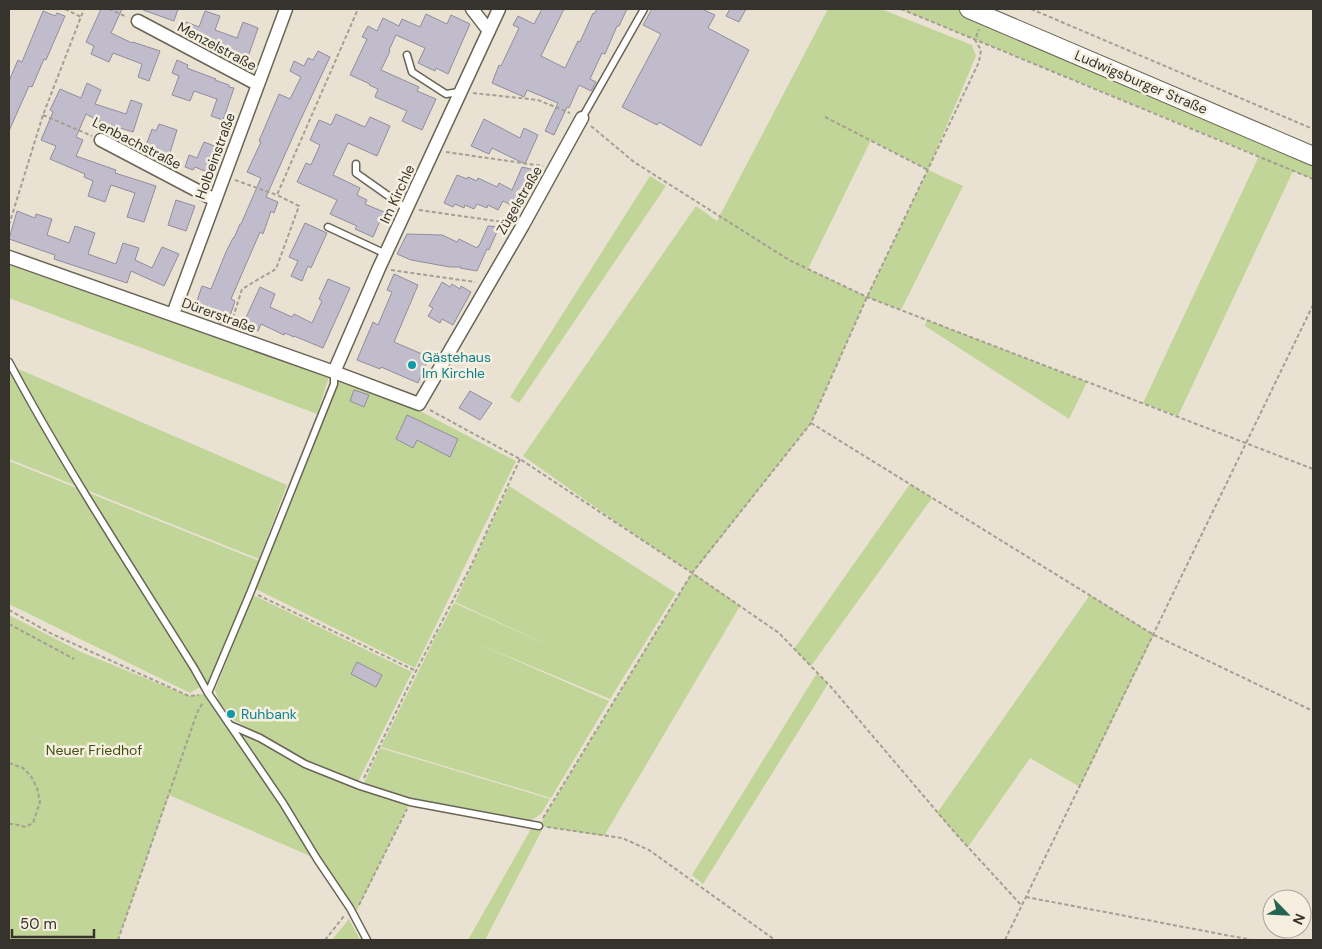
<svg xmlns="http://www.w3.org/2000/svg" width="1322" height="949" viewBox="0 0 1322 949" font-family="'DM Sans',sans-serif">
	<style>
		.green { fill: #c0d597; fill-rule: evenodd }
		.building { fill: #c0bccc; stroke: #918d9d }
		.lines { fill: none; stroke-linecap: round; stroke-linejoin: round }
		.service-casing { stroke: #696455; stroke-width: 9 }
		.minor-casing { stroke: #696455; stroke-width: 15 }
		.secondary-casing { stroke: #696455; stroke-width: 20 }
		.path { stroke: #a59f93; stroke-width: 2; stroke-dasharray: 4 2.5; stroke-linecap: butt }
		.service { stroke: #fff; stroke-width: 6 }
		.minor { stroke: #fff; stroke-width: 12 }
		.secondary { stroke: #fff; stroke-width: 18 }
		.culture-dot { fill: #0f9aa8; stroke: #f6efdf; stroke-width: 2 }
		.labels { text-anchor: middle; stroke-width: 5; stroke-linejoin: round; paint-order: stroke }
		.street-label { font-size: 14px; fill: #36332d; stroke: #f6efdf }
		.culture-label { font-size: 14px; fill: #0d838f; stroke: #f6efdf; text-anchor: start }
		.park-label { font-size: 14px; fill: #3f5012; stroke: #f6efdf }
	</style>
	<rect width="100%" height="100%" fill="#e9e2d2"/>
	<!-- green -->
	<path class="green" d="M828,9H881L972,45L976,56L928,170L963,186L901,310L867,297L811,423L693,573L740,606L604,836L539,826L692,573L625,528L523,456L696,206L717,221ZM871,140L928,170L867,297L808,269Z
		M901,9H969L1313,156V179L1293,171L1178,416L1143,403L1259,156Z
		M650,176L666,186L519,403L510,397Z
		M9,265L329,377L317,414L9,298Z
		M927,320L1087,382L1069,419L925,326Z
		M9,365L287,485L259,559L9,459Z
		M338,381L418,410L516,461L415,668L256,589Z
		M9,461L259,561L209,682L190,693L9,604Z
		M910,484L932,498L811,666L794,649Z
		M509,486L676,593L610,699L469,640L609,701L551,798L381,747L440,628H441L454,603L561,651L455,602Z
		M253,595L412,672L358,782L305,761L234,720L219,702L215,690Z
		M1090,595L1154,635L1080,787L1030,758L968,847L937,813Z
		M9,615L81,652L189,696L208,693L229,725L305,764L410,802L354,916L317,859L169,795L118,940H9Z
		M817,673L828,684L703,884L692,875Z
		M380,748L550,799L541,814L530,821L412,799L363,785Z
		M531,829L542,830L485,940H468Z
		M349,919L360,940H332Z"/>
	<!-- building -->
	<path class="building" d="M101,9H122L111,33L132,43L133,42L160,51L149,81L138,77L142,64L113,53L109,62L91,54L94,46L86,42Z
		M144,9H178L174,21L143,10Z
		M542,9H564L541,56L565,68L578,41L580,42L593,13L594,14L597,9H627L619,26H617L605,54L602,53L590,79L596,82L591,91L579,85L569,108L567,107L554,135L545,131L558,103L527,90L524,97L492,83L499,65L501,66L519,28L513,25L518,16L534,24Z
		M652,9H702L715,15L708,28L749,50L701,146L659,122L657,125L622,107L661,34L643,25Z
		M730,9H746L739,22L726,16Z
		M43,11L55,16L57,13L65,16L46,60L44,59L32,87L29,86L9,131V81L18,60L22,62Z
		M205,11L220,16L215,30L237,38L243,22L258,28L248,57L195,38V36L183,31L186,22L199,27Z
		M426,14L447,24L451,15L470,24L448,74L436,68L435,71L418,63L425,48L396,35L389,50L390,51L381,70L419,87L417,91L436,99L422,130L402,121L407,111L375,97L378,89L369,85L370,84L350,75L367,39L362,37L368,26L377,31L383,18L399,26L402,19L420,27Z
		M318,51L330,57L299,123L266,197L278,202L274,213L271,211L263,234L260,232L231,299L235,301L227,325L217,322L218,319L194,310L202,286L211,289L226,252L233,238H234L240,224H241L261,178L247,172L261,142L259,141L279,94L290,99L301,77L290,71L294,61L304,66L308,58L313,60Z
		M177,60L188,65L187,68L216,79L215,80L229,85V87L234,88L223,120L211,116L217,99L194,91L190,101L172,95L179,76L172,73Z
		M87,83L101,90L95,104L126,114L131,100L142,104L133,132L101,122L86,114L76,137L83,140L76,156L116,170L115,173L156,186L144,222L127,217L135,193L111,185L105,202L88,196L93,181L84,177L85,174L50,159L56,146L41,140L53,112L50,110L60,89L81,98Z
		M336,114L365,127L370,117L390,126L377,156L348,143L333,175L360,188L357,195L367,200L365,204L384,212L373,237L355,229L357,226L330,214L337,200L297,182L306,163L311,165L320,145L310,140L319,120L331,125Z
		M484,119L520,138L524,128L538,135L525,164L492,148L489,154L471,146Z
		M159,124L177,130L168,159L144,151L152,129L156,131Z
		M204,142L217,147L207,172L195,167L193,170L185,167L189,155L197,158Z
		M522,167L535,170L517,208L503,201L498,210L488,205L487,208L477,204L474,209L465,205L464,208L455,204L453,207L444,203L457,175L467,179L468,177L477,181L478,178L497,187L499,183L512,190Z
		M176,200L195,206L186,231L168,225Z
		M17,211L35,218L36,214L52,219L47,235L69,243L75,226L95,233L88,254L116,264L123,243L139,248L135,260L152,268L162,247L179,254L164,286L131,271L127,283L54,259L55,255L9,239Z
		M305,223L327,233L311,268L308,266L302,281L291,276L298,261L289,257Z
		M488,226L499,227L489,250L487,249L477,271L460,268L461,267H450L411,260L397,254L407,234L442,235L457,242L459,239L477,248L478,246H479Z
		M394,274L418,285L394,342L429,357L418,383L381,367L380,369L357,360L373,322L378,325L392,292L387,290Z
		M328,279L350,288L323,348L294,336V337L285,333L284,335L261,324L258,331L243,324L260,287L275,294L270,307L292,317L294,314L312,323L322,301L319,299Z
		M442,282L450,287L452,284L460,289L461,286L471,292L453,325L442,319L440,323L428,316L433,308L429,306Z
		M354,390L369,395L364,407L350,401Z
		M470,391L492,403L480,420L459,408Z
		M407,415L458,439L450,457L417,440L413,448L396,439Z
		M357,662L382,675L376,687L351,674Z"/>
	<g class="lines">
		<!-- service casing -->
		<g class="service-casing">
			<path id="service" d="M407,55L412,72L446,94L459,92
				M582,118L644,9
				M356,164V173L407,209
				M328,227L386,254
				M9,362C65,467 131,567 194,668L208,693L283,803L317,859L350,908L367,940
				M208,693L251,591L334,384V372
				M230,725L260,738L305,764L360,786L410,802L539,826"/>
		</g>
		<!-- minor casing -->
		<g class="minor-casing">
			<path id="minor" d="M472,9L489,31
				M138,21L257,84
				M101,140L215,200
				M9,257L334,372L419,404L523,225L582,118
				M173,314L286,9
				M334,372L379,268L499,9"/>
		</g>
		<!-- secondary casing -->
		<g class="secondary-casing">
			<path id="secondary" d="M969,9L1313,156"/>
		</g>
		<!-- path -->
		<path class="path" d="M65,9L81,17
			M109,9L127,17
			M901,9L1313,179
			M1031,9L1313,129
			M473,93L538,100L570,113
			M43,115L92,136
			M825,117L928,170
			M591,126L634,162L789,260L867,297L1313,469
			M446,152L543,166
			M235,180L277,195
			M419,210L510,223
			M9,225L43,115L84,9
			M391,270L475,282
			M231,324L242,289L276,269L299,206L277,195L358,9
			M430,410L520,459L692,573L779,633L831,687L956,834L1022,906
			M811,423L1154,635L1313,711
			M258,595L416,671
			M9,610L52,634L189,696L199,695
			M9,624L74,659
			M9,763L23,768L31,776L37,788L40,802L33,823L26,827L14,824H9
			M364,778L416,671L471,566L520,459
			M543,818L692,573L811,423L867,297L979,62L981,50L975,40L979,29
			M547,827L622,838L649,850L775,940
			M1026,897L1252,940
			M359,905L407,809
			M118,940L197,713L203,702
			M325,940L344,916
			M1005,940L1313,305"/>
		<!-- service -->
		<use href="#service" class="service"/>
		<!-- minor -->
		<use href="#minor" class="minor"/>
		<!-- secondary -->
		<use href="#secondary" class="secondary"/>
	</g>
	<!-- markers -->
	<g class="culture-dot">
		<circle cx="412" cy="365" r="5"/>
		<circle cx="231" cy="714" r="5"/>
	</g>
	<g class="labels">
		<!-- street labels -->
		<g class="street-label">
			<text transform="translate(217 46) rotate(28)" y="5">Menzelstraße</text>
			<text transform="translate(1141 82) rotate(23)" y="5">Ludwigsburger Straße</text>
			<text transform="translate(137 143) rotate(27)" y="5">Lenbachstraße</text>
			<text transform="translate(215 156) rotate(-70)" y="5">Holbeinstraße</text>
			<text transform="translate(397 194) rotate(-65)" y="5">Im Kirchle</text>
			<text transform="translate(519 200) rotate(-60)" y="5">Zügelstraße</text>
			<text transform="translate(219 315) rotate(20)" y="5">Dürerstraße</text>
		</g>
		<!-- culture labels -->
		<g class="culture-label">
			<text x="422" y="362">Gästehaus<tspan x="422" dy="16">Im Kirchle</tspan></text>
			<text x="241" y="719">Ruhbank</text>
		</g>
		<!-- park labels -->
		<g class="park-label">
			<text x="94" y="755">Neuer Friedhof</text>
		</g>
	</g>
	<!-- border -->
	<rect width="1322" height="949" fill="none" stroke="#36332d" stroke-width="20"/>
	<!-- north arrow -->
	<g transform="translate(1287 914) rotate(114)"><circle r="24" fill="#f6efdf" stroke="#a9a498"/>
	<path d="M0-4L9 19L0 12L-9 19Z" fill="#256451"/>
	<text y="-8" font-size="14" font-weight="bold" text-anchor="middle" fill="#36332d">N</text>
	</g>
	<!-- scale -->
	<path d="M12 929v8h82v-8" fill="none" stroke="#36332d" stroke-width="2.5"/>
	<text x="20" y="929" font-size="15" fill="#36332d" stroke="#f6efdf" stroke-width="4" paint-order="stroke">50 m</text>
</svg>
